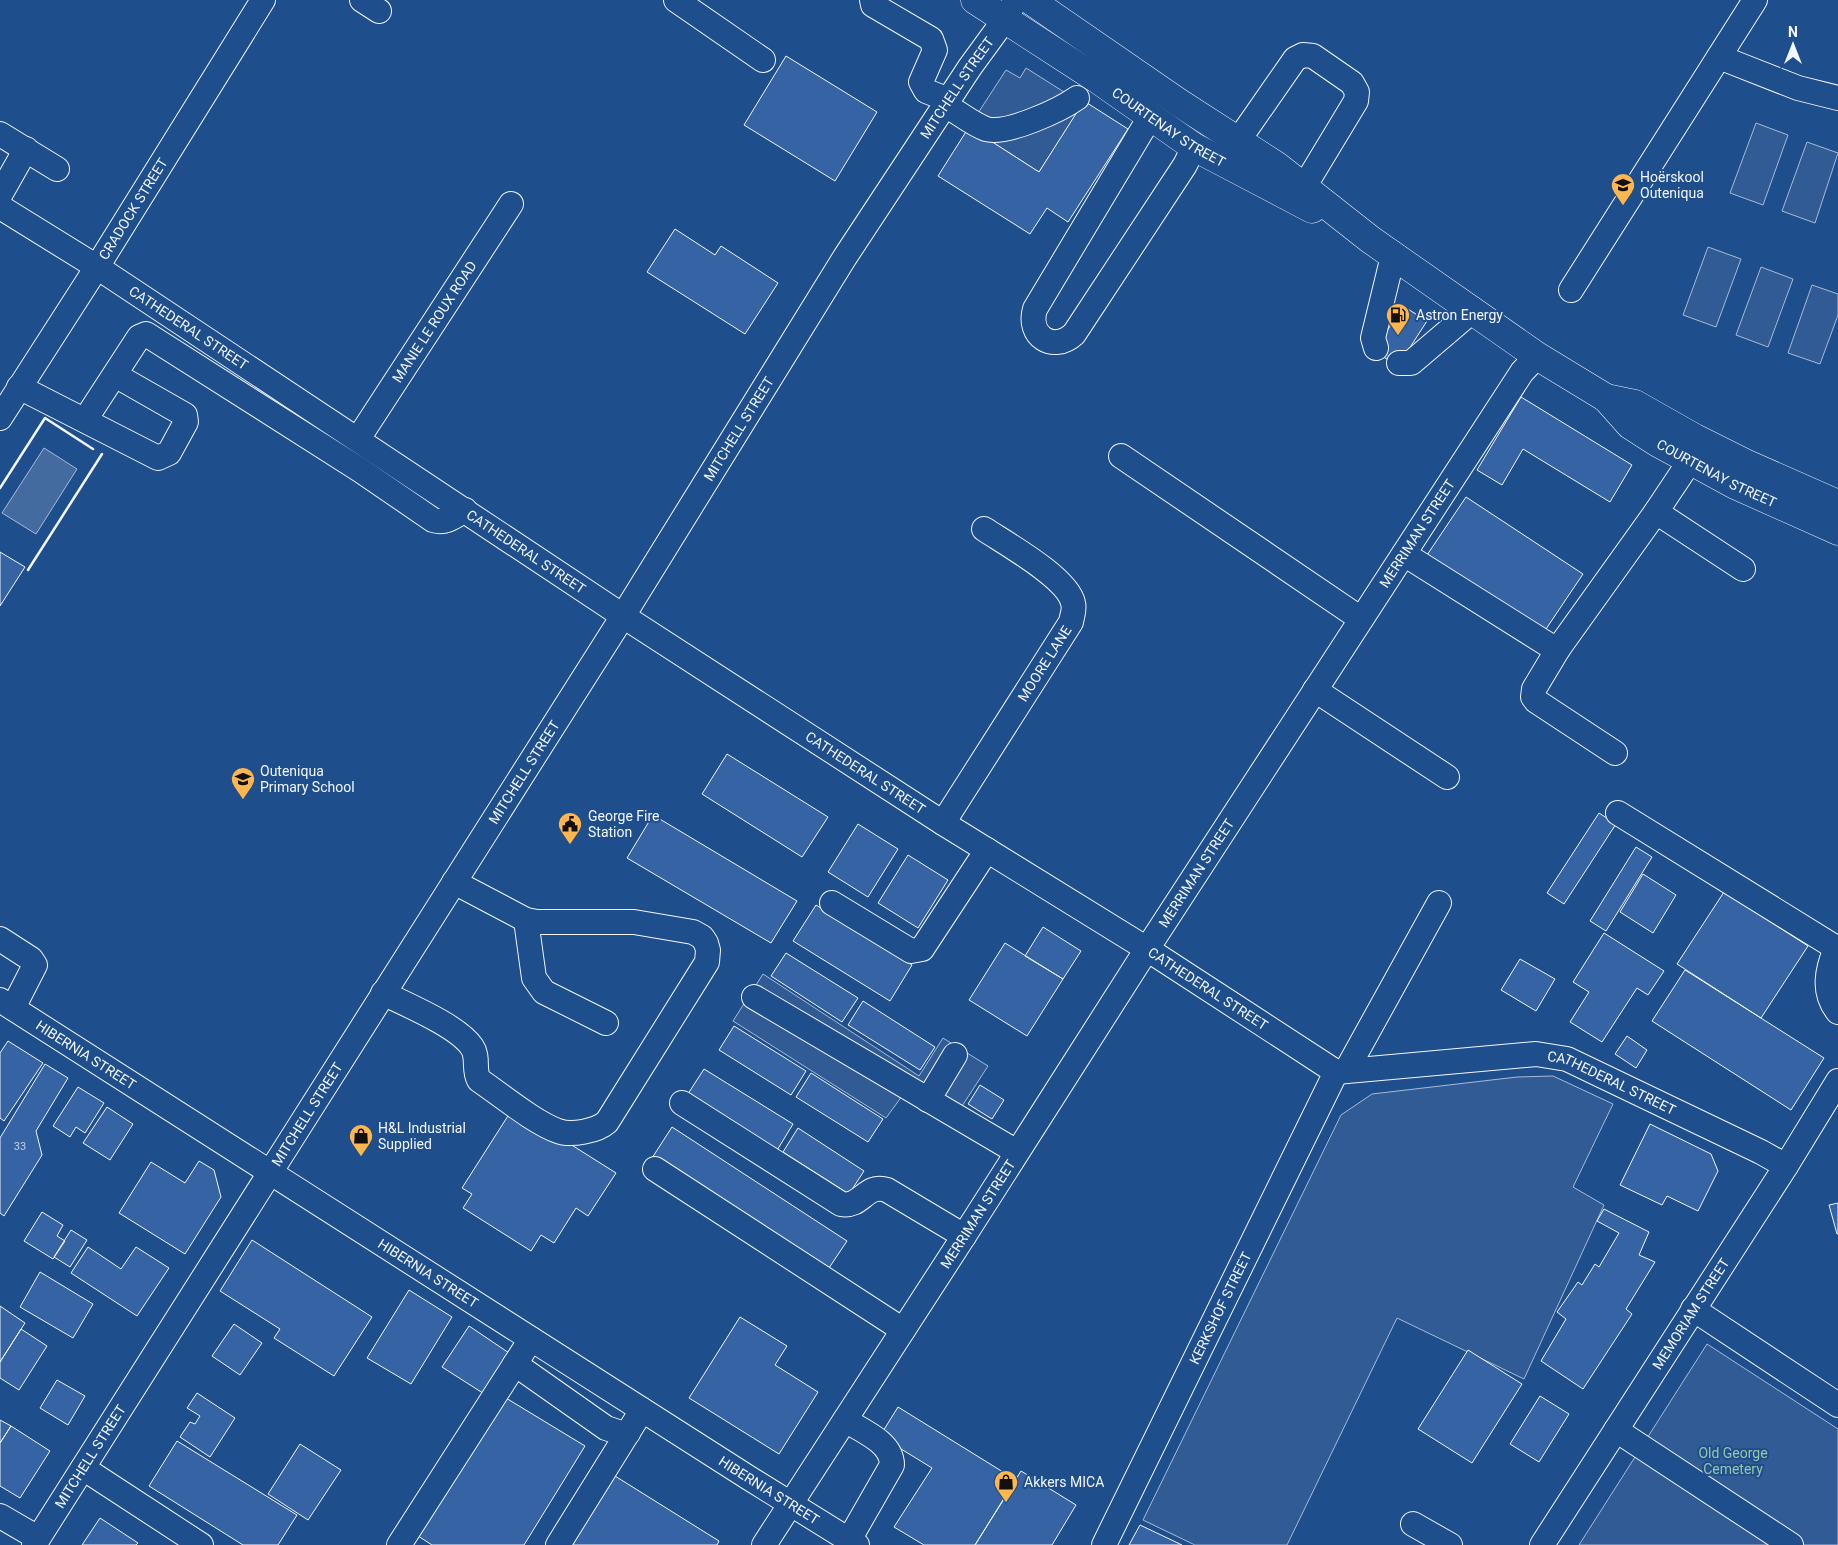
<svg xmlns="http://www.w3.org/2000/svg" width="1838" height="1545" viewBox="0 0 1838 1545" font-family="Roboto,sans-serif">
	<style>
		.built { fill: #305b95; stroke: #a8bbd7 }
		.water { fill: #446ba0; stroke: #a8bbd7 }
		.building { fill: #3563a3; stroke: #f2f6ff }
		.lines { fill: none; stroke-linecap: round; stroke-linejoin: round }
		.minor-casing { stroke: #f2f6ff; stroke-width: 26 }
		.highway-casing { stroke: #f2f6ff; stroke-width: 29 }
		.minor { stroke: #1f4e8c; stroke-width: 24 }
		.highway { stroke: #1f4e8c; stroke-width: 28 }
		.wall { stroke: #f2f6ff; stroke-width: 2.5 }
		.labels { text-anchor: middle; stroke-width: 4; stroke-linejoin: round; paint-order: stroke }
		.number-label { font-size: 11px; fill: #c3d1e8 }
		.street-label { font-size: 14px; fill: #f2f6ff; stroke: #1f4e8c }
		.poi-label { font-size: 14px; fill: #f2f6ff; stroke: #1f4e8c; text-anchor: start }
		.park-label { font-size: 14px; fill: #97c8a6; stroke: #1f4e8c }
	</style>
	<rect width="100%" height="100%" fill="#1f4e8c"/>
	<!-- built -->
	<path class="built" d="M1026,68L1083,104L1039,172L969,127L1006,70L1020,78Z
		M1756,123L1788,135L1763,205L1730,193Z
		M1807,142L1838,153L1815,223L1782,211Z
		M1708,247L1741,259L1716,327L1683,315Z
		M1761,267L1793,279L1768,347L1736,335Z
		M1812,285L1838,294V315L1820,364L1788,353Z
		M763,974L919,1076L943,1038L988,1066L953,1120L905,1092L886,1118L733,1021Z
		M1553,1076L1613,1104L1573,1187L1604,1205L1524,1379L1397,1318L1287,1545H1195L1143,1520L1341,1115L1372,1094L1517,1077Z
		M1707,1344L1838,1429V1545H1579Z"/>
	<!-- water -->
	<path class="water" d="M44,448L77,469L36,534L2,513Z"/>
	<!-- building -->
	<path class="building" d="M786,56L877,112L835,181L744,125Z
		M1084,101L1128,129L1068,222L1047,208L1030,234L938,176L969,127L1039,172Z
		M675,229L715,255L721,246L778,283L745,334L647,272Z
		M1403,306L1427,321L1398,366L1374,351Z
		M1521,397L1632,465L1610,502L1523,449L1502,485L1477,470Z
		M1466,497L1583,574L1544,632L1427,555Z
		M0,552L25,567L0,606Z
		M727,754L828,817L802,857L702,794Z
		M1599,813L1616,824L1564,904L1547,893Z
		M653,815L797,901L771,943L627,858Z
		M858,824L898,849L868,897L828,872Z
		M1636,847L1652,857L1606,931L1590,921Z
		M908,855L948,880L918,928L878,903Z
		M1643,874L1676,895L1653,933L1620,912Z
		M1724,892L1808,946L1761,1018L1677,964Z
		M816,905L912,965L890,1001L793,941Z
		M1043,927L1081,951L1063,979L1025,956Z
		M1604,933L1664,971L1648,995L1637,988L1602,1042L1570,1022L1589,992L1573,982Z
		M1005,943L1063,979L1027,1036L969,1000Z
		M786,953L858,998L842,1022L771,976Z
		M1520,959L1555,979L1536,1011L1501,990Z
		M1685,970L1824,1058L1791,1110L1652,1021Z
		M863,1001L935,1047L920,1070L848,1025Z
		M734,1026L806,1071L791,1095L719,1050Z
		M1627,1036L1647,1050L1636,1068L1615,1054Z
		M8,1041L43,1063L4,1121L0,1118V1053Z
		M45,1064L68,1078L36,1131L42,1155L4,1216L0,1213V1138Z
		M704,1069L793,1124L776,1152L686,1097Z
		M811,1073L883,1119L868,1142L796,1097Z
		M980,1085L1004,1100L992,1119L968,1104Z
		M78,1087L104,1103L85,1133L76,1127L70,1137L53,1126Z
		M107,1107L133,1124L110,1160L83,1143Z
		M513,1108L616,1173L588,1216L576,1208L554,1243L541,1235L531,1251L463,1208L472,1194L462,1188Z
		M1650,1124L1711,1154L1718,1171L1698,1211L1667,1196L1662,1205L1620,1185Z
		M672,1127L847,1241L827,1271L652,1158Z
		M798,1128L864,1171L849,1194L783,1152Z
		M199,1161L214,1170L221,1197L185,1254L119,1213L151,1162L185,1183Z
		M1838,1203V1234H1837L1829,1205Z
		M1604,1209L1649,1232L1639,1255L1655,1262L1626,1309L1632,1314L1583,1389L1541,1361L1566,1319L1557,1312L1578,1282L1582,1285L1595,1264L1599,1267L1619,1233L1597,1221Z
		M42,1212L63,1225L57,1236L65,1241L53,1259L24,1241Z
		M71,1230L87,1240L70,1267L54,1257Z
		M252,1240L372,1317L334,1376L274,1338L280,1329L220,1291Z
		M88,1247L121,1269L136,1247L169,1268L137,1316L71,1273Z
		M40,1272L93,1304L73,1338L20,1307Z
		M409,1290L452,1317L411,1384L367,1358Z
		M0,1306L25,1323L0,1362Z
		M740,1317L787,1346L775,1365L818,1392L779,1454L689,1398Z
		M234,1324L262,1343L240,1375L212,1356Z
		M469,1326L515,1357L489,1397L442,1367Z
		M21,1329L47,1346L19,1390L0,1378V1362Z
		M1468,1350L1522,1384L1472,1463L1418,1429Z
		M57,1380L85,1396L68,1425L40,1408Z
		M197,1393L235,1418L210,1457L180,1437L190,1422L195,1424L200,1416L187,1408Z
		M501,1395L585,1446L524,1545H432L415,1534Z
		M1540,1396L1569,1414L1539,1462L1510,1444Z
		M898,1407L1016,1480L975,1545H924L894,1527L932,1468L880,1436Z
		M0,1420L11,1426L0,1443Z
		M11,1426L50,1451L20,1498L0,1486V1443Z
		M177,1441L297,1515L278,1545H243L149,1486Z
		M300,1444L341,1470L308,1520L268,1494Z
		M607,1471L719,1541L717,1545H561Z
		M1021,1471L1076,1505L1052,1545H975Z
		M100,1518L138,1543L136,1545H82Z
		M1140,1525L1182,1545H1129Z"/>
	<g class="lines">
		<!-- minor casing -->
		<g class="minor-casing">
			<g id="minor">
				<path d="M362,0L379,11"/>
				<path d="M676,0L763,60"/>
				<path d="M872,0L873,5L931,39L935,50L921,82L926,91L949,100"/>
				<path d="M1719,57L1798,88L1838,98"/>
				<path d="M945,105C958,112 972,124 986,129C1007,135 1060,110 1077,98"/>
				<path d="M1150,117L1035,309C1027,336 1053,353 1074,334L1185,165L1194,147"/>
				<path d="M0,134L57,169"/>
				<path d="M1238,141L1295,59L1303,55L1313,56L1352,83L1357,92L1356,101L1304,187"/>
				<path d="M0,195L26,149"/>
				<path id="s1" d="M0,207L97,267L623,616L943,823L1147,949L1336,1072L1536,1054L1567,1059L1761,1152L1786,1166"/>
				<path d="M1571,290L1755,0"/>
				<path d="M1376,348L1373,338L1393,256"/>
				<path d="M1399,363H1411L1472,311"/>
				<path d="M19,387L158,458L169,453L186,422L185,415L115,375"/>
				<path id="s2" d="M0,418L97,267L263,0"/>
				<path d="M85,420L139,337L146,334L360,470L433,520C445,524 454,517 465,510"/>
				<path id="s3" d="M358,439L511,204"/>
				<path d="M1121,456L1361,619"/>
				<path d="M1656,512L1743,569"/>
				<path d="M1404,554L1547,644L1558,649L1656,512L1690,461"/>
				<path d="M1558,649L1534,689L1533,697L1536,701L1615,753"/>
				<path d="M1315,690L1447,777"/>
				<path d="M1618,813L1838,949"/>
				<path id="s4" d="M943,823L1071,622C1072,616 1075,609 1073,603C1068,578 1005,543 984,529"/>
				<path d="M832,903L911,951L922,949L987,850"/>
				<path d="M526,920L534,978L544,992L606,1023"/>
				<path d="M0,939L31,959L35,965L13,1008"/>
				<path d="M1836,948C1827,970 1822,992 1838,1012"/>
				<path d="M383,993C407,1005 458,1026 472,1047C479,1057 473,1070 479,1080C501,1095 535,1123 558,1131C571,1136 597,1131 607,1122L707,962L708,950L706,943L702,937L693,932L634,922H537L526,920L454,882"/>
				<path d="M754,997L1017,1152"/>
				<path id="s5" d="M0,1000L749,1478L857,1545"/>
				<path d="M1346,1071L1439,903"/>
				<path d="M928,1100L955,1055"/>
				<path d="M682,1103L841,1204C862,1208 865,1183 887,1190L964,1236"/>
				<path d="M655,1169L903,1330"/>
				<path d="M1693,1309L1838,1405"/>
				<path d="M515,1364L606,1428L618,1432L628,1433"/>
				<path d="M845,1420C862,1431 892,1442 892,1465L849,1540"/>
				<path d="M1616,1430L1791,1545"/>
				<path d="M83,1468L201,1545"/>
				<path d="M0,1516L38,1538"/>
				<path d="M1413,1524L1450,1545"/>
				<path id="s6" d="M34,1545L623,616L845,257L970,67L1005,19L1016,0"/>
				<path d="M399,1545L531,1339"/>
				<path d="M558,1545L642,1410"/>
				<path id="s7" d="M764,1545L964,1236L1147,949L1522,372L1537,356"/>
				<path id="s8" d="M1104,1545L1336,1072"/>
				<path id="s9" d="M1542,1545L1786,1166L1838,1081"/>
			</g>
		</g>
		<!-- highway casing -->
		<g class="highway-casing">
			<g id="highway">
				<path id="s10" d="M975,0L1097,79L1194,147L1312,209"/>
				<path id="s11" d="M1030,0L1178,102L1277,166L1371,240L1537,356L1606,398L1630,425L1658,443L1735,485L1838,531"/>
				<path d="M1606,398L1635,404L1695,438L1745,463L1838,504"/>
			</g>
		</g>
		<!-- minor -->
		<use href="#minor" class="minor"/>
		<!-- highway -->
		<use href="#highway" class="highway"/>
		<!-- wall -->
		<path class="wall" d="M0,488L45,418L93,449
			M28,570L102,454"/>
	</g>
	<!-- icons -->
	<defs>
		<g id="school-pin" transform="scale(1.25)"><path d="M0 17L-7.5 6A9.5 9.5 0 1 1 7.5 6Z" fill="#ffb74d" stroke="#1f4e8c"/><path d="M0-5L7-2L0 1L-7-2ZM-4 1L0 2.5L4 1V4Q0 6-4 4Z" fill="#111"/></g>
		<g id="fuel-pin" transform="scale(1.25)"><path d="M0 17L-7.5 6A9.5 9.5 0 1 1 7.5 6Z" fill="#ffb74d" stroke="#1f4e8c"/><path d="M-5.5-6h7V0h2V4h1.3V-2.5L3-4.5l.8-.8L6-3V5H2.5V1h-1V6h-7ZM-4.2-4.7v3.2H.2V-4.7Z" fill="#111"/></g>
		<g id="civic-pin" transform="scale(1.25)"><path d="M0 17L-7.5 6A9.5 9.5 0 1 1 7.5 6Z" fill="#ffb74d" stroke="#1f4e8c"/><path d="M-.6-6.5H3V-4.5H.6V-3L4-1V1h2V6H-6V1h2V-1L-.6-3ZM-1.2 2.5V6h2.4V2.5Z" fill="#111"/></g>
		<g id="shop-pin" transform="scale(1.25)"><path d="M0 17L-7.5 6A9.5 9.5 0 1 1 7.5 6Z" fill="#ffb74d" stroke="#1f4e8c"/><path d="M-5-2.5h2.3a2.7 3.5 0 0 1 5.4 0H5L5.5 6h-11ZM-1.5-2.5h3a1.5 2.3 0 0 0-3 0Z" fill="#111"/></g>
	</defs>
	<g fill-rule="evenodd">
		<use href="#school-pin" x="1623" y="185"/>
		<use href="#fuel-pin" x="1398" y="315"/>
		<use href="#school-pin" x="243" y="779"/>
		<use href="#civic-pin" x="570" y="824"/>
		<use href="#shop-pin" x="361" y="1136"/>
		<use href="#shop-pin" x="1006" y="1482"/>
	</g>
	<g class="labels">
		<!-- number labels -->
		<g class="number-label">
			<text x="20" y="1150">33</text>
		</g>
		<!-- street labels -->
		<g class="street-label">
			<text dy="5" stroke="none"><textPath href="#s6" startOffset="1725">MITCHELL STREET</textPath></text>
			<text dy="5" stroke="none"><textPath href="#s10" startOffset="232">COURTENAY STREET</textPath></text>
			<text dy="5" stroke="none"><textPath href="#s2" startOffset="248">CRADOCK STREET</textPath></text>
			<text dy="5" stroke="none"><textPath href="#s3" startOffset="140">MANIE LE ROUX ROAD</textPath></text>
			<text dy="5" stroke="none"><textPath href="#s1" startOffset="224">CATHEDERAL STREET</textPath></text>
			<text dy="5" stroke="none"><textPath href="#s6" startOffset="1320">MITCHELL STREET</textPath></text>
			<text dy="5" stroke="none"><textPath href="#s11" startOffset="836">COURTENAY STREET</textPath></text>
			<text dy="5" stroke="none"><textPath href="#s7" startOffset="1204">MERRIMAN STREET</textPath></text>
			<text dy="5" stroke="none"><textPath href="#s1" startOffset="629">CATHEDERAL STREET</textPath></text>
			<text dy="5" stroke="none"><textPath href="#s4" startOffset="189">MOORE LANE</textPath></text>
			<text dy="5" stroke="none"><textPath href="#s6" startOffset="915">MITCHELL STREET</textPath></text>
			<text dy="5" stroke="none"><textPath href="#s1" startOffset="1034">CATHEDERAL STREET</textPath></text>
			<text dy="5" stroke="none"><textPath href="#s7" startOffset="799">MERRIMAN STREET</textPath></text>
			<text dy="5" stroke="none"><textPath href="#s1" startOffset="1439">CATHEDERAL STREET</textPath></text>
			<text dy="5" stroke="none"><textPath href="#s5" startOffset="102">HIBERNIA STREET</textPath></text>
			<text dy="5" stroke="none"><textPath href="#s1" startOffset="1874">CATHEDERAL STREET</textPath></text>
			<text dy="5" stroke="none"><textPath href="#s6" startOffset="510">MITCHELL STREET</textPath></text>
			<text dy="5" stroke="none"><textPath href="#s7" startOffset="394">MERRIMAN STREET</textPath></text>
			<text dy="5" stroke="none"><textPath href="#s5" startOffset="508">HIBERNIA STREET</textPath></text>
			<text dy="5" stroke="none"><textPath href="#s8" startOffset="264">KERKSHOF STREET</textPath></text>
			<text dy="5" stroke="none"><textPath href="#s9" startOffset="275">MEMORIAM STREET</textPath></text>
			<text dy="5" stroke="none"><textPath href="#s6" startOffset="105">MITCHELL STREET</textPath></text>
			<text dy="5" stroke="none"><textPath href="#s5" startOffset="912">HIBERNIA STREET</textPath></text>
		</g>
		<!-- poi labels -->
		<g class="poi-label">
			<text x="1640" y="182">Hoërskool<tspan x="1640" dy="16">Outeniqua</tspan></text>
			<text x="1416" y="320">Astron Energy</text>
			<text x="260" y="776">Outeniqua<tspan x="260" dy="16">Primary School</tspan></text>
			<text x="588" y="821">George Fire<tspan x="588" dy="16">Station</tspan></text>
			<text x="378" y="1133">H&amp;L Industrial<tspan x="378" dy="16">Supplied</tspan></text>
			<text x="1024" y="1487">Akkers MICA</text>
		</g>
		<!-- park labels -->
		<g class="park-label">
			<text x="1733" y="1458">Old George<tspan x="1733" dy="16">Cemetery</tspan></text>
		</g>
	</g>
	<!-- north arrow -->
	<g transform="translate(1793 45)" stroke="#1f4e8c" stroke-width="4" paint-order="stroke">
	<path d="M0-4L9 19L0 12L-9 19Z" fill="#f2f6ff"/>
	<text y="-8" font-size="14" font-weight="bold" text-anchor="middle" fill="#f2f6ff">N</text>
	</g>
</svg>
